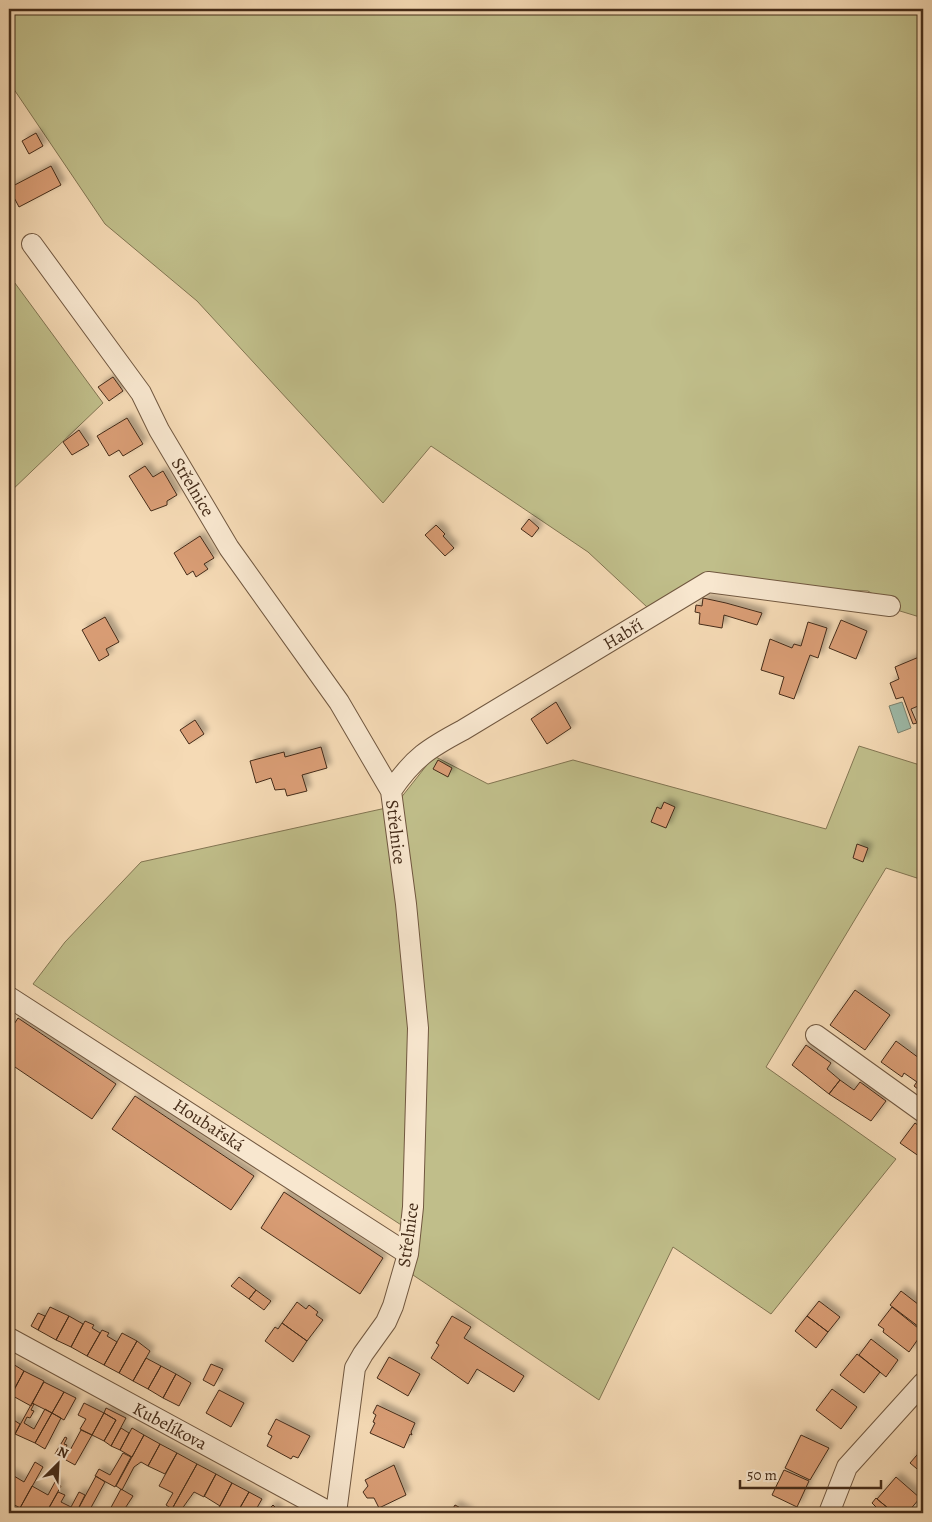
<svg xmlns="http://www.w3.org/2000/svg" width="932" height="1522" viewBox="0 0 932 1522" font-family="Alegreya,serif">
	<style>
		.green { fill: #c0be8a; stroke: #827552 }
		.water { fill: #9dbbaa; stroke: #7a8270 }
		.building { fill: #d99d75; stroke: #452c19; filter: url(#shadow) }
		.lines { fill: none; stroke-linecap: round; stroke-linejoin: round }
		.street-casing { stroke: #715840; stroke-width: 22 }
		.street { stroke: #f8e7cf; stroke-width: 20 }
		.labels { text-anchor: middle; stroke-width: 4.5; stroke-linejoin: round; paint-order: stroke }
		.street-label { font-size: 18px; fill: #452c19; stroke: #f8e7cf }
	</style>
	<defs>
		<filter id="shadow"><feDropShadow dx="4.5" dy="-4.5" stdDeviation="2.5" flood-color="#0004"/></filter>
	</defs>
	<rect width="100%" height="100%" fill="#f5dab5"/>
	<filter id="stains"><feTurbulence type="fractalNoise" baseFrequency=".004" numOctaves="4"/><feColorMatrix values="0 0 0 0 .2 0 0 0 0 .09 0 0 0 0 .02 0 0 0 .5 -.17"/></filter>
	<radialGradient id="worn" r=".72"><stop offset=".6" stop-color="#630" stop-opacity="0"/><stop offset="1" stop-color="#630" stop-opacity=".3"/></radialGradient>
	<!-- green -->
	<path class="green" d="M9,9H923V618L900,611L868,591L782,588L704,573L647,607L588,552L431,446L383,503L197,301L105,224L9,82Z
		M9,275L103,403L9,493Z
		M859,746L923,766V880L886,868L766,1067L896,1159L771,1314L673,1247L599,1400L413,1275L418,1236L33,984L65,942L141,862L386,808L400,799L434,756L488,784L573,760L826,829Z"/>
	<!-- water -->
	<path class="water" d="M902,702L911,728L898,733L889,706Z"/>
	<!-- building -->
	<path class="building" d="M36,133L43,146L29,154L22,141Z
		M51,166L61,185L19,207L9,188Z
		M113,377L123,391L109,401L98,387Z
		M127,418L143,444L123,456L119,450L109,456L97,436Z
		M79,430L89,445L72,455L63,442Z
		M145,466L153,477L163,471L177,495L167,501V505L151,511L129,476Z
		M529,519L539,528L532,537L521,529Z
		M436,525L445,534L443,536L454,548L445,556L425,535Z
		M200,536L214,558L204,564L208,569L196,577L193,571L187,575L174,553Z
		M703,598L726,603L762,613L757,625L724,615L722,628L699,624L700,613L695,612L696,605L702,606Z
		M105,617L119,642L106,649L109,655L99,661L82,630Z
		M841,620L867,631L856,659L829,648Z
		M808,622L827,628L818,658L810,655L794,699L779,694L784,677L761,670L770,639L792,648L794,644L801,646Z
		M919,657L923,670V704L911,709L917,723L913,724L903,697L896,699L890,683L899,679L895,667Z
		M556,702L571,728L547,744L531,719Z
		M195,720L204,734L189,744L180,730Z
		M321,747L327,768L302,775L307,791L287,796L285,789L275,790L271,778L256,783L250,761L284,752L285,757Z
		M438,760L452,768L448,777L433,769Z
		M664,802L675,807L666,828L651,822L657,807L661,809Z
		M923,838V852L918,851Z
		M857,844L868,848L863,862L853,858Z
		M855,990L890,1015L865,1050L830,1025Z
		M18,1018L116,1084L92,1119L9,1063V1032Z
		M896,1041L923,1061V1073L917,1082L904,1073L902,1077L881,1062Z
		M806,1045L831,1063L827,1069L840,1080L829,1094L792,1065Z
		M923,1073V1093L914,1086Z
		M840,1080L854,1090L860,1082L886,1101L871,1121L829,1094Z
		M135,1096L254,1176L231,1210L112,1129Z
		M915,1123L923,1129V1159L900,1143Z
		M284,1192L383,1258L360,1294L261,1228Z
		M239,1277L256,1290L249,1299L231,1286Z
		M256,1290L271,1301L264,1310L249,1299Z
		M901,1291L923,1308V1330L890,1305Z
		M819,1301L840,1317L828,1332L807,1316Z
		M297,1302L306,1309L309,1305L318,1312L316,1315L323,1320L307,1341L282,1323Z
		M50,1307L69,1316L56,1340L38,1330Z
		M892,1307L923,1332L909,1352L883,1332L884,1329L878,1325Z
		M38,1313L45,1316L38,1330L31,1326Z
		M69,1316L83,1324L71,1347L56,1340Z
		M452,1316L471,1327L464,1338L524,1376L514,1392L477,1369L468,1384L431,1358L439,1345L436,1343Z
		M807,1316L828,1332L816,1348L795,1331Z
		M85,1321L94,1325L92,1328L100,1333L87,1356L71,1347Z
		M282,1323L307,1341L293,1362L265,1341L275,1327L278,1329Z
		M102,1330L109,1333L107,1336L117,1342L104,1365L87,1356Z
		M122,1333L137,1341L119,1373L104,1365Z
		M871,1339L898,1360L886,1377L859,1355Z
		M137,1341L150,1351L133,1381L119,1373Z
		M857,1354L880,1372L864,1393L840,1375Z
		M389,1357L420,1374L408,1396L377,1378Z
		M146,1358L161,1366L148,1389L133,1381Z
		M13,1364L24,1371L13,1392L9,1390V1371Z
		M211,1364L223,1369L214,1386L203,1380Z
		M161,1366L176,1374L163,1398L148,1389Z
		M24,1371L44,1381L31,1406L11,1395Z
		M176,1374L191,1383L179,1406L163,1398Z
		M44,1382L64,1392L52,1413L32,1403Z
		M832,1389L857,1407L841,1429L816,1410Z
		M219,1390L244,1403L231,1427L206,1413Z
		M64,1392L76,1398L64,1420L52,1413Z
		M32,1403L34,1404L31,1410L34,1411L30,1418L27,1417L24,1423L34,1429L45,1409L52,1413L35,1443L15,1434Z
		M84,1403L104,1413L92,1435L80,1429L86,1419L78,1415Z
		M377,1405L415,1423L411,1432L412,1435L410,1434L404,1448L370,1433L375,1423L373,1422L376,1415L373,1413Z
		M106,1408L126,1418L111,1446L104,1441L116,1420L104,1413Z
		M52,1413L61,1418L45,1449L35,1443Z
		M104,1413L116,1420L104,1441L92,1435Z
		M12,1419L20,1424L15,1434L9,1430Z
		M276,1419L310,1436L298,1458L293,1456L291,1459L267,1446L272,1436L268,1434Z
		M121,1428L129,1433L120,1450L111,1446Z
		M132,1428L144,1435L132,1457L120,1450Z
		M81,1430L92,1435L75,1465L55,1454L65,1437L67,1438L64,1444L67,1445L64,1452L68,1454Z
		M144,1435L160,1444L148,1466L141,1462L134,1467L122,1490L116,1486Z
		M801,1435L829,1448L810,1480L785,1468Z
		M160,1444L177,1453L165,1474L148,1466Z
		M923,1448V1474L910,1463Z
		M123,1453L131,1457L115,1487L95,1476L99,1469L110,1475Z
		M177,1453L197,1464L172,1509L166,1505L173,1493L159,1486Z
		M35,1462L43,1467L20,1508L9,1502V1473L24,1482Z
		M197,1464L216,1474L204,1497L194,1492L179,1513L172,1509Z
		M394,1465L406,1495L379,1508L374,1498H367L363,1492L368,1486L365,1480Z
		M784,1470L809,1481L797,1507L772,1495Z
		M216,1474L232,1483L220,1506L204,1496Z
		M96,1476L105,1482L88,1513H76Z
		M896,1477L920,1498L908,1512L910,1513H894L877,1499Z
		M55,1482L61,1486L46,1513H30L20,1508L32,1486L48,1495Z
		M232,1483L249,1492L237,1513H222L217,1511Z
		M121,1489L133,1496L122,1513H108Z
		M58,1492L65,1495L61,1502L71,1507L79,1492L85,1495L76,1513H46Z
		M249,1492L262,1499L254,1513H237Z
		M876,1498L877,1499L894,1513H871L876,1507L872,1503Z
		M273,1505L279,1511L277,1513H265Z
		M455,1505L470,1513H450Z"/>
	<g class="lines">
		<!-- street casing -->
		<g class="street-casing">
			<path id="street" d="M32,244L141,393L159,430L229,548L339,702L391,791L406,904L418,1028L413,1207L408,1254L393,1306L386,1322L363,1354L355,1368L336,1513
				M391,791C413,758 429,748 463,730L708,582L890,606
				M9,997L408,1254
				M816,1035L923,1112
				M9,1338L331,1513
				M829,1513L847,1467L923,1383"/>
		</g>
		<!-- street -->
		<use href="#street" class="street"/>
	</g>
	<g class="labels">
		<!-- street labels -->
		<g class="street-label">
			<text transform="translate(193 487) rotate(59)" y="6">Střelnice</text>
			<text transform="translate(623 634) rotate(-31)" y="6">Habří</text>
			<text transform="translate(396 832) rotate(83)" y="6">Střelnice</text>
			<text transform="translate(209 1125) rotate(33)" y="6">Houbařská</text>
			<text transform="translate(408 1235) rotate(-82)" y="6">Střelnice</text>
			<text transform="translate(170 1426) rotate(28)" y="6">Kubelíkova</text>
		</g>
	</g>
	<!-- margin -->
	<rect width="932" height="1522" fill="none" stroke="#f5dab5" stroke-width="30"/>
	<rect x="10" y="10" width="912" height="1502" fill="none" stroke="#452c19" stroke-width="2.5"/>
	<rect x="15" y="15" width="902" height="1492" fill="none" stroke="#452c19"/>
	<!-- north arrow -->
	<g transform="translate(58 1464) rotate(24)" stroke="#f8e7cf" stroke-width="4" paint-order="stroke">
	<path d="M0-4L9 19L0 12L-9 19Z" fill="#452c19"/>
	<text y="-8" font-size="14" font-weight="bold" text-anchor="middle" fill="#452c19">N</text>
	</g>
	<!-- scale -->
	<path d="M740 1480v8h141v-8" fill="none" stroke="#452c19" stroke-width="2.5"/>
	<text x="747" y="1480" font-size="15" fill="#452c19" stroke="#f8e7cf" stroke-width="4" paint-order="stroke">50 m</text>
	<rect width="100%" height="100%" filter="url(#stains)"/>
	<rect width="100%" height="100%" fill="url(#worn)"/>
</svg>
